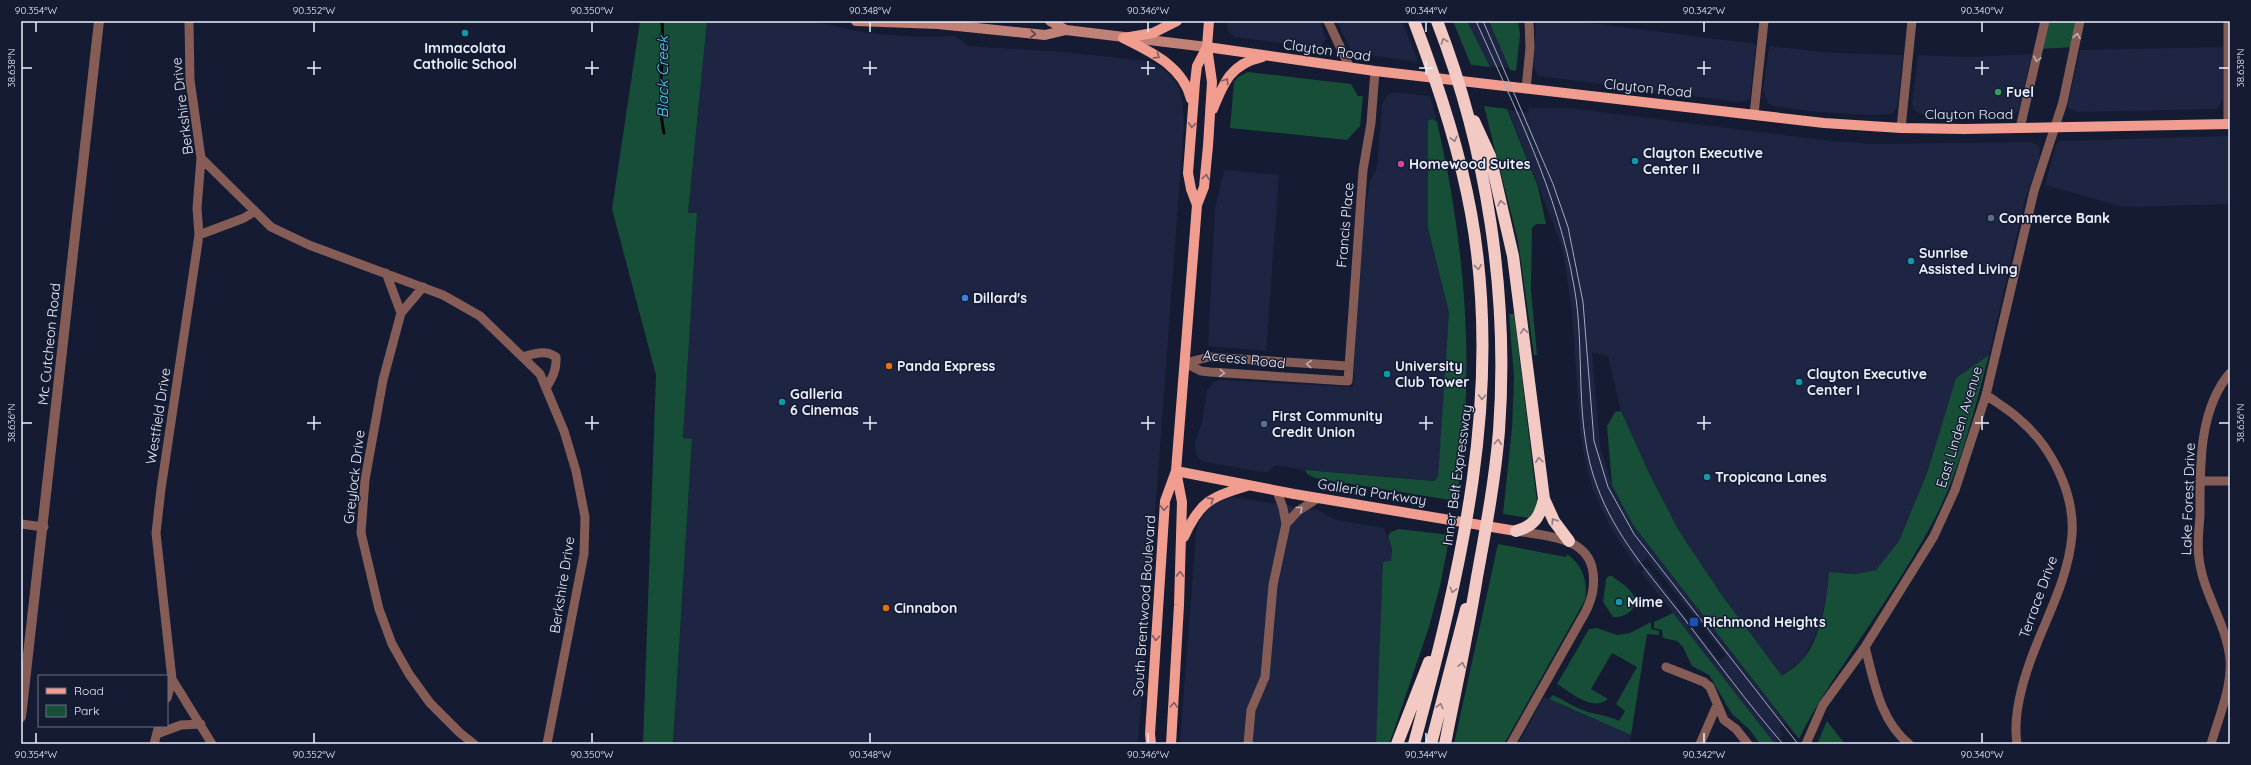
<svg xmlns="http://www.w3.org/2000/svg" width="2251" height="765" viewBox="0 0 2251 765" font-family="Quicksand,sans-serif">
	<style>
		.built { fill: #1d2542 }
		.green { fill: #164e38 }
		.lines { fill: none; stroke-linecap: round; stroke-linejoin: round }
		.stream { stroke: #000709; stroke-width: 3 }
		.minor { stroke: #855d56; stroke-width: 9 }
		.tertiary { stroke: #855d56; stroke-width: 10 }
		.secondary { stroke: #c18177; stroke-width: 10 }
		.primary { stroke: #f09d90; stroke-width: 10 }
		.motorway { stroke: #f3cac3; stroke-width: 12 }
		.tram { stroke: #a6abbc; stroke-width: 1 }
		.oneway { stroke: #59444e }
		.oneway2 { stroke: #bdadb1 }
		.oneway3 { stroke: #8f7b82 }
		.oneway4 { stroke: #825c61 }
		.ticks { fill: none; stroke: #eaeffc; stroke-width: 1.5 }
		.culture-dot { fill: #0f9aa8; stroke: #141b32; stroke-width: 1.5 }
		.leisure-dot { fill: #2e9e5b; stroke: #141b32; stroke-width: 1.5 }
		.hotel-dot { fill: #d1479c; stroke: #141b32; stroke-width: 1.5 }
		.service-dot { fill: #5c6f8a; stroke: #141b32; stroke-width: 1.5 }
		.shop-dot { fill: #3f7fe0; stroke: #141b32; stroke-width: 1.5 }
		.food-dot { fill: #e8710a; stroke: #141b32; stroke-width: 1.5 }
		.transit-dot { fill: #1a4fb4; stroke: #141b32; stroke-width: 1.5 }
		.labels { text-anchor: middle; stroke-width: 3; stroke-linejoin: round; paint-order: stroke }
		.poi-label { font-size: 14px; font-weight: bold; fill: #eaeffc; stroke: #141b32; text-anchor: start }
		.street-label { font-size: 14px; fill: #eaeffc; stroke: #141b32 }
		.water-label { font-size: 15px; font-style: italic; fill: #4edce9; stroke: #141b32 }
		.neatline { fill: none; stroke: #eaeffc; stroke-width: 1.5 }
		.ticks-label { font-size: 10px; text-anchor: middle; fill: #eaeffc }
	</style>
	<rect width="100%" height="100%" fill="#141b32"/>
	<!-- built -->
	<path class="built" d="M707,21H811L867,33L918,37L955,36L968,46L1064,52L1146,61L1157,65L1168,73L1177,84L1182,98L1184,124L1138,744H673L692,440L683,439L697,214L688,213Z
		M1227,21H1320L1326,39L1321,46L1316,48L1235,37L1228,31Z
		M1337,21H1402L1418,62L1355,53L1351,50Z
		M1467,21H1489L1509,68L1489,66Z
		M1536,21H1576L1756,44L1750,96L1748,100L1737,102L1540,76L1536,74L1534,65Z
		M1769,46L1833,53L1903,55L1898,102L1896,109L1892,114L1871,115L1819,112L1773,106L1768,103L1763,91Z
		M2223,47V100L2216,109L2077,112L2068,108V104L2080,50Z
		M2032,54L2019,110L2016,113L1926,115L1918,113L1913,109L1912,102L1918,55L1969,57Z
		M1394,92L1430,96L1437,122L1433,119L1428,228L1449,312L1438,481L1305,470L1275,465L1268,472H1262L1205,462L1199,459L1196,455L1195,442L1202,423L1207,390L1214,382L1218,380L1353,387L1361,236L1370,182L1377,168L1382,105L1387,95Z
		M1528,108H1569L1833,141L1872,144L2031,142L2038,145L2040,149L2039,160L2025,200L1989,355L1956,378L1927,473L1899,541L1876,570L1855,574L1829,572L1827,594L1818,630L1804,658L1782,676L1721,594L1679,531L1649,473L1621,411L1608,356L1592,352L1600,446L1612,485L1633,525L1786,723L1779,729L1784,735L1774,743L1641,572L1648,567L1719,661L1726,656L1647,558L1636,566L1612,530L1593,490L1585,461L1580,429L1572,312L1564,257L1558,236L1508,110L1529,113Z
		M2230,136V204L2123,207L2045,185L2056,145L2059,141Z
		M1224,170L1279,175L1266,351L1208,346L1215,209Z
		M1232,497L1317,510L1336,520L1384,528L1392,549L1376,744H1180L1196,532L1199,521L1209,508L1216,502Z
		M1544,697L1631,735L1630,744H1518Z"/>
	<!-- green -->
	<path class="green" d="M640,21H707L688,213H697L683,438L692,439L673,744H643L656,375L612,209Z
		M1453,21H1467L1490,67L1471,65Z
		M1489,21H1518L1520,35L1516,71L1510,70Z
		M2045,21H2080L2075,47L2039,49Z
		M1248,72L1351,84L1358,96H1363L1360,126L1347,140L1230,128L1234,82L1238,77Z
		M1484,106L1507,109L1538,187L1546,224H1536L1532,228L1531,290L1537,355H1534L1518,241Z
		M1433,119L1437,122C1466,247 1476,374 1456,501L1315,478L1307,474L1305,470L1434,481L1438,477L1449,312L1428,228V122L1429,120Z
		M1509,314H1514L1537,502L1536,509L1529,518L1503,514L1512,428L1514,378Z
		M1989,355C1973,414 1959,477 1928,531C1904,574 1876,615 1849,656C1831,683 1813,710 1799,739L1633,525L1612,485L1607,426L1615,412L1621,411L1649,473L1679,531L1721,594L1782,676C1789,671 1798,665 1804,658C1821,637 1827,599 1829,572L1855,574L1876,570L1899,541L1927,473L1956,378Z
		M1399,529L1450,535L1440,586L1429,627L1393,733L1389,744H1376L1383,562L1391,561L1392,549L1388,536L1391,532Z
		M1498,544L1566,557L1567,554C1583,565 1588,582 1585,600L1504,744H1454Z
		M1609,576H1612C1618,581 1627,586 1632,593C1641,608 1626,618 1613,617L1603,602L1606,579Z
		M1673,613L1775,744H1760L1749,729L1732,714L1709,675L1692,666L1683,647L1677,641L1663,638L1662,630L1654,628V622Z
		M1651,622V629L1659,631V635L1647,634L1631,735L1549,699L1553,695C1564,700 1574,707 1585,711C1597,715 1608,715 1619,721L1625,711L1616,704L1637,667L1612,653L1591,689L1608,699C1592,712 1572,693 1557,684L1589,629L1597,628L1617,635L1630,633Z
		M1827,721L1845,744H1817Z"/>
	<g class="lines">
		<!-- stream -->
		<path class="stream" d="M662,21C665,59 656,96 664,133"/>
		<!-- minor -->
		<path class="minor" d="M189,21L190,80L201,158L271,227L309,245L443,295L480,316L540,374L564,431L576,471L585,517L584,554L547,744
			M1328,21L1350,68
			M2228,21V124
			M1526,89L1530,48L1529,21
			M1754,114L1764,21
			M1901,128L1912,21
			M2020,128L2045,21
			M199,235L244,218L255,211
			M386,273L401,313
			M423,287L401,313L383,380L365,480L361,533L379,609L392,644L409,674L430,703L460,733L474,744
			M522,357C534,354 545,349 556,357C557,370 552,378 546,388
			M1185,363L1201,371L1210,372L1348,381L1363,170L1371,123L1375,71
			M1185,363L1209,357L1348,366
			M1986,395C1997,403 2010,410 2020,420C2051,446 2075,493 2072,535C2069,572 2052,607 2038,641C2026,670 2012,712 2017,744
			M2200,481H2230
			M21,524L44,527
			M1286,524L1298,511L1318,498
			M1865,647C1874,681 1880,721 1909,744
			M1666,667L1704,682L1710,687L1724,720L1736,729L1748,744
			M172,679L212,744
			M167,698L172,679L156,533L161,489L199,235L197,208L201,158
			M157,734L181,725L201,724
			M154,744L158,729
			M1248,744L1251,710L1265,677L1273,585L1286,524L1283,508L1277,491
			M1511,744L1586,611C1592,598 1595,587 1593,572C1588,536 1545,536 1516,531
			M1700,744L1717,705
			M1806,744L1823,705L1865,647L1934,536L1955,490L1986,395L2034,191L2063,102L2080,21
			M2211,744C2219,716 2232,688 2230,659C2226,622 2203,594 2199,558C2197,544 2199,529 2200,515C2200,469 2198,410 2230,373"/>
		<!-- tertiary -->
		<path class="tertiary" d="M21,717L99,21"/>
		<!-- secondary -->
		<path class="secondary" d="M856,21L938,24L1045,35L1066,30L1207,47
			M1050,21L1066,30"/>
		<!-- primary -->
		<path class="primary" d="M1123,38C1151,52 1183,66 1191,99
			M1124,38L1153,33L1177,21
			M1207,47L1375,71L1824,123L1901,128L1964,129L2230,124
			M1213,109C1224,82 1231,64 1262,57
			M1197,205L1191,189L1188,173L1195,82L1197,66L1207,47
			M1176,471L1294,494L1516,531
			M1184,537C1200,501 1211,497 1247,486
			M1151,744L1150,734L1165,501L1176,471L1197,205L1204,187L1208,146L1212,82L1207,47L1209,21
			M1171,744L1179,605L1182,502L1176,471"/>
		<!-- motorway -->
		<path class="motorway" d="M1414,21C1438,84 1459,147 1471,213C1504,395 1461,569 1414,744
			M1437,21C1487,150 1509,293 1499,431C1495,480 1486,528 1477,577C1468,633 1456,688 1445,744
			M1474,121L1490,156L1513,256L1544,499L1554,521L1569,541
			M1516,531C1534,526 1540,517 1544,499
			M1397,744L1429,662
			M1431,744L1466,609"/>
		<!-- tram -->
		<path class="tram" d="M1476,21C1514,106 1558,193 1574,286C1586,351 1573,423 1597,486C1615,536 1651,576 1683,617C1716,660 1748,704 1783,744
			M1483,21L1553,184L1568,227L1583,302L1594,441L1608,487L1634,534L1798,744"/>
	</g>
	<!-- one-way arrows -->
	<defs><path id="oneway-chevron" d="M-2-3.5L2.5 0L-2 3.5" fill="none" stroke-width="1.6" stroke-linecap="round" stroke-linejoin="round"/></defs>
	<use class="oneway" href="#oneway-chevron" transform="translate(1033 34) rotate(5)"/>
	<g class="oneway2">
		<use href="#oneway-chevron" transform="translate(2077 36) rotate(-80)"/>
		<use href="#oneway-chevron" transform="translate(2037 59) rotate(103)"/>
		<use href="#oneway-chevron" transform="translate(1309 364) rotate(-176)"/>
		<use href="#oneway-chevron" transform="translate(1222 373) rotate(4)"/>
		<use href="#oneway-chevron" transform="translate(1300 509) rotate(-38)"/>
	</g>
	<g class="oneway3">
		<use href="#oneway-chevron" transform="translate(1444 41) rotate(-110)"/>
		<use href="#oneway-chevron" transform="translate(1454 139) rotate(76)"/>
		<use href="#oneway-chevron" transform="translate(1501 203) rotate(-103)"/>
		<use href="#oneway-chevron" transform="translate(1478 267) rotate(84)"/>
		<use href="#oneway-chevron" transform="translate(1524 331) rotate(-97)"/>
		<use href="#oneway-chevron" transform="translate(1482 397) rotate(92)"/>
		<use href="#oneway-chevron" transform="translate(1498 442) rotate(-85)"/>
		<use href="#oneway-chevron" transform="translate(1539 460) rotate(-97)"/>
		<use href="#oneway-chevron" transform="translate(1554 521) rotate(-122)"/>
		<use href="#oneway-chevron" transform="translate(1453 590) rotate(104)"/>
		<use href="#oneway-chevron" transform="translate(1462 665) rotate(-78)"/>
		<use href="#oneway-chevron" transform="translate(1440 706) rotate(-76)"/>
	</g>
	<g class="oneway4">
		<use href="#oneway-chevron" transform="translate(1157 56) rotate(33)"/>
		<use href="#oneway-chevron" transform="translate(1226 81) rotate(-57)"/>
		<use href="#oneway-chevron" transform="translate(1192 125) rotate(94)"/>
		<use href="#oneway-chevron" transform="translate(1206 177) rotate(-81)"/>
		<use href="#oneway-chevron" transform="translate(1211 500) rotate(-33)"/>
		<use href="#oneway-chevron" transform="translate(1164 508) rotate(93)"/>
		<use href="#oneway-chevron" transform="translate(1180 574) rotate(-88)"/>
		<use href="#oneway-chevron" transform="translate(1156 638) rotate(94)"/>
		<use href="#oneway-chevron" transform="translate(1174 705) rotate(-87)"/>
	</g>
	<!-- ticks -->
	<path class="ticks" d="M36,22V32M314,22V32M592,22V32M870,22V32M1148,22V32M1426,22V32M1704,22V32M1982,22V32M314,61V75M592,61V75M870,61V75M1148,61V75M1426,61V75M1704,61V75M1982,61V75M22,68H32M307,68H321M585,68H599M863,68H877M1141,68H1155M1419,68H1433M1697,68H1711M1975,68H1989M2219,68H2229M314,416V430M592,416V430M870,416V430M1148,416V430M1426,416V430M1704,416V430M1982,416V430M22,423H32M307,423H321M585,423H599M863,423H877M1141,423H1155M1419,423H1433M1697,423H1711M1975,423H1989M2219,423H2229M36,733V743M314,733V743M592,733V743M870,733V743M1148,733V743M1426,733V743M1704,733V743M1982,733V743"/>
	<!-- markers -->
	<g class="culture-dot">
		<circle cx="465" cy="33" r="4"/>
		<circle cx="1635" cy="161" r="4"/>
		<circle cx="1911" cy="261" r="4"/>
		<circle cx="1387" cy="374" r="4"/>
		<circle cx="1799" cy="382" r="4"/>
		<circle cx="782" cy="402" r="4"/>
		<circle cx="1707" cy="477" r="4"/>
		<circle cx="1619" cy="602" r="4"/>
	</g>
	<circle class="leisure-dot" cx="1998" cy="92" r="4"/>
	<circle class="hotel-dot" cx="1401" cy="164" r="4"/>
	<g class="service-dot">
		<circle cx="1991" cy="218" r="4"/>
		<circle cx="1264" cy="424" r="4"/>
	</g>
	<circle class="shop-dot" cx="965" cy="298" r="4"/>
	<g class="food-dot">
		<circle cx="889" cy="366" r="4"/>
		<circle cx="886" cy="608" r="4"/>
	</g>
	<rect class="transit-dot" x="1689" y="617" width="10" height="10" rx="2"/>
	<g class="labels">
		<!-- poi labels -->
		<g class="poi-label">
			<text x="465" y="53" text-anchor="middle">Immacolata<tspan x="465" dy="16">Catholic School</tspan></text>
			<text x="2006" y="97">Fuel</text>
			<text x="1643" y="158">Clayton Executive<tspan x="1643" dy="16">Center II</tspan></text>
			<text x="1409" y="169">Homewood Suites</text>
			<text x="1999" y="223">Commerce Bank</text>
			<text x="1919" y="258">Sunrise<tspan x="1919" dy="16">Assisted Living</tspan></text>
			<text x="973" y="303">Dillard's</text>
			<text x="897" y="371">Panda Express</text>
			<text x="1395" y="371">University<tspan x="1395" dy="16">Club Tower</tspan></text>
			<text x="1807" y="379">Clayton Executive<tspan x="1807" dy="16">Center I</tspan></text>
			<text x="790" y="399">Galleria<tspan x="790" dy="16">6 Cinemas</tspan></text>
			<text x="1272" y="421">First Community<tspan x="1272" dy="16">Credit Union</tspan></text>
			<text x="1715" y="482">Tropicana Lanes</text>
			<text x="1627" y="607">Mime</text>
			<text x="894" y="613">Cinnabon</text>
			<text x="1703" y="627">Richmond Heights</text>
		</g>
		<!-- street labels -->
		<g class="street-label">
			<text transform="translate(1327 50) rotate(8)" y="5">Clayton Road</text>
			<text transform="translate(1648 88) rotate(6)" y="5">Clayton Road</text>
			<text transform="translate(182 106) rotate(-97)" y="5">Berkshire Drive</text>
			<text x="1969" y="119">Clayton Road</text>
			<text transform="translate(1345 225) rotate(-85)" y="5">Francis Place</text>
			<text transform="translate(49 344) rotate(-84)" y="5">Mc Cutcheon Road</text>
			<text transform="translate(1244 359) rotate(6)" y="5">Access Road</text>
			<text transform="translate(158 416) rotate(-81)" y="5">Westfield Drive</text>
			<text transform="translate(1959 427) rotate(-73)" y="5">East Linden Avenue</text>
			<text transform="translate(1457 475) rotate(-82)" y="5">Inner Belt Expressway</text>
			<text transform="translate(354 477) rotate(-83)" y="5">Greylock Drive</text>
			<text transform="translate(1372 492) rotate(9)" y="5">Galleria Parkway</text>
			<text transform="translate(2188 499) rotate(-88)" y="5">Lake Forest Drive</text>
			<text transform="translate(562 585) rotate(-81)" y="5">Berkshire Drive</text>
			<text transform="translate(2038 597) rotate(-70)" y="5">Terrace Drive</text>
			<text transform="translate(1144 606) rotate(-86)" y="5">South Brentwood Boulevard</text>
		</g>
		<!-- water labels -->
		<g class="water-label">
			<text transform="translate(663 77) rotate(-90)" y="5">Black Creek</text>
		</g>
	</g>
	<!-- border -->
	<rect width="2251" height="765" fill="none" stroke="#141b32" stroke-width="44"/>
	<!-- legend -->
	<rect x="38" y="675" width="130" height="52" fill="#141b32" stroke="#6a7083"/>
	<rect x="46" y="688" width="20" height="6" fill="#f09d90" stroke="#6a7083"/>
	<text x="74" y="695" font-size="12" fill="#eaeffc">Road</text>
	<rect x="46" y="705" width="20" height="12" fill="#164e38" stroke="#6a7083"/>
	<text x="74" y="715" font-size="12" fill="#eaeffc">Park</text>
	<rect x="22" y="22" width="2207" height="721" class="neatline"/>
	<g class="ticks-label">
		<text x="36" y="14">90.354°W</text>
		<text x="314" y="14">90.352°W</text>
		<text x="592" y="14">90.350°W</text>
		<text x="870" y="14">90.348°W</text>
		<text x="1148" y="14">90.346°W</text>
		<text x="1426" y="14">90.344°W</text>
		<text x="1704" y="14">90.342°W</text>
		<text x="1982" y="14">90.340°W</text>
		<text transform="translate(11 68) rotate(-90)" y="4">38.638°N</text>
		<text transform="translate(2240 68) rotate(-90)" y="4">38.638°N</text>
		<text transform="translate(11 423) rotate(-90)" y="4">38.636°N</text>
		<text transform="translate(2240 423) rotate(-90)" y="4">38.636°N</text>
		<text x="36" y="758">90.354°W</text>
		<text x="314" y="758">90.352°W</text>
		<text x="592" y="758">90.350°W</text>
		<text x="870" y="758">90.348°W</text>
		<text x="1148" y="758">90.346°W</text>
		<text x="1426" y="758">90.344°W</text>
		<text x="1704" y="758">90.342°W</text>
		<text x="1982" y="758">90.340°W</text>
	</g>
</svg>
